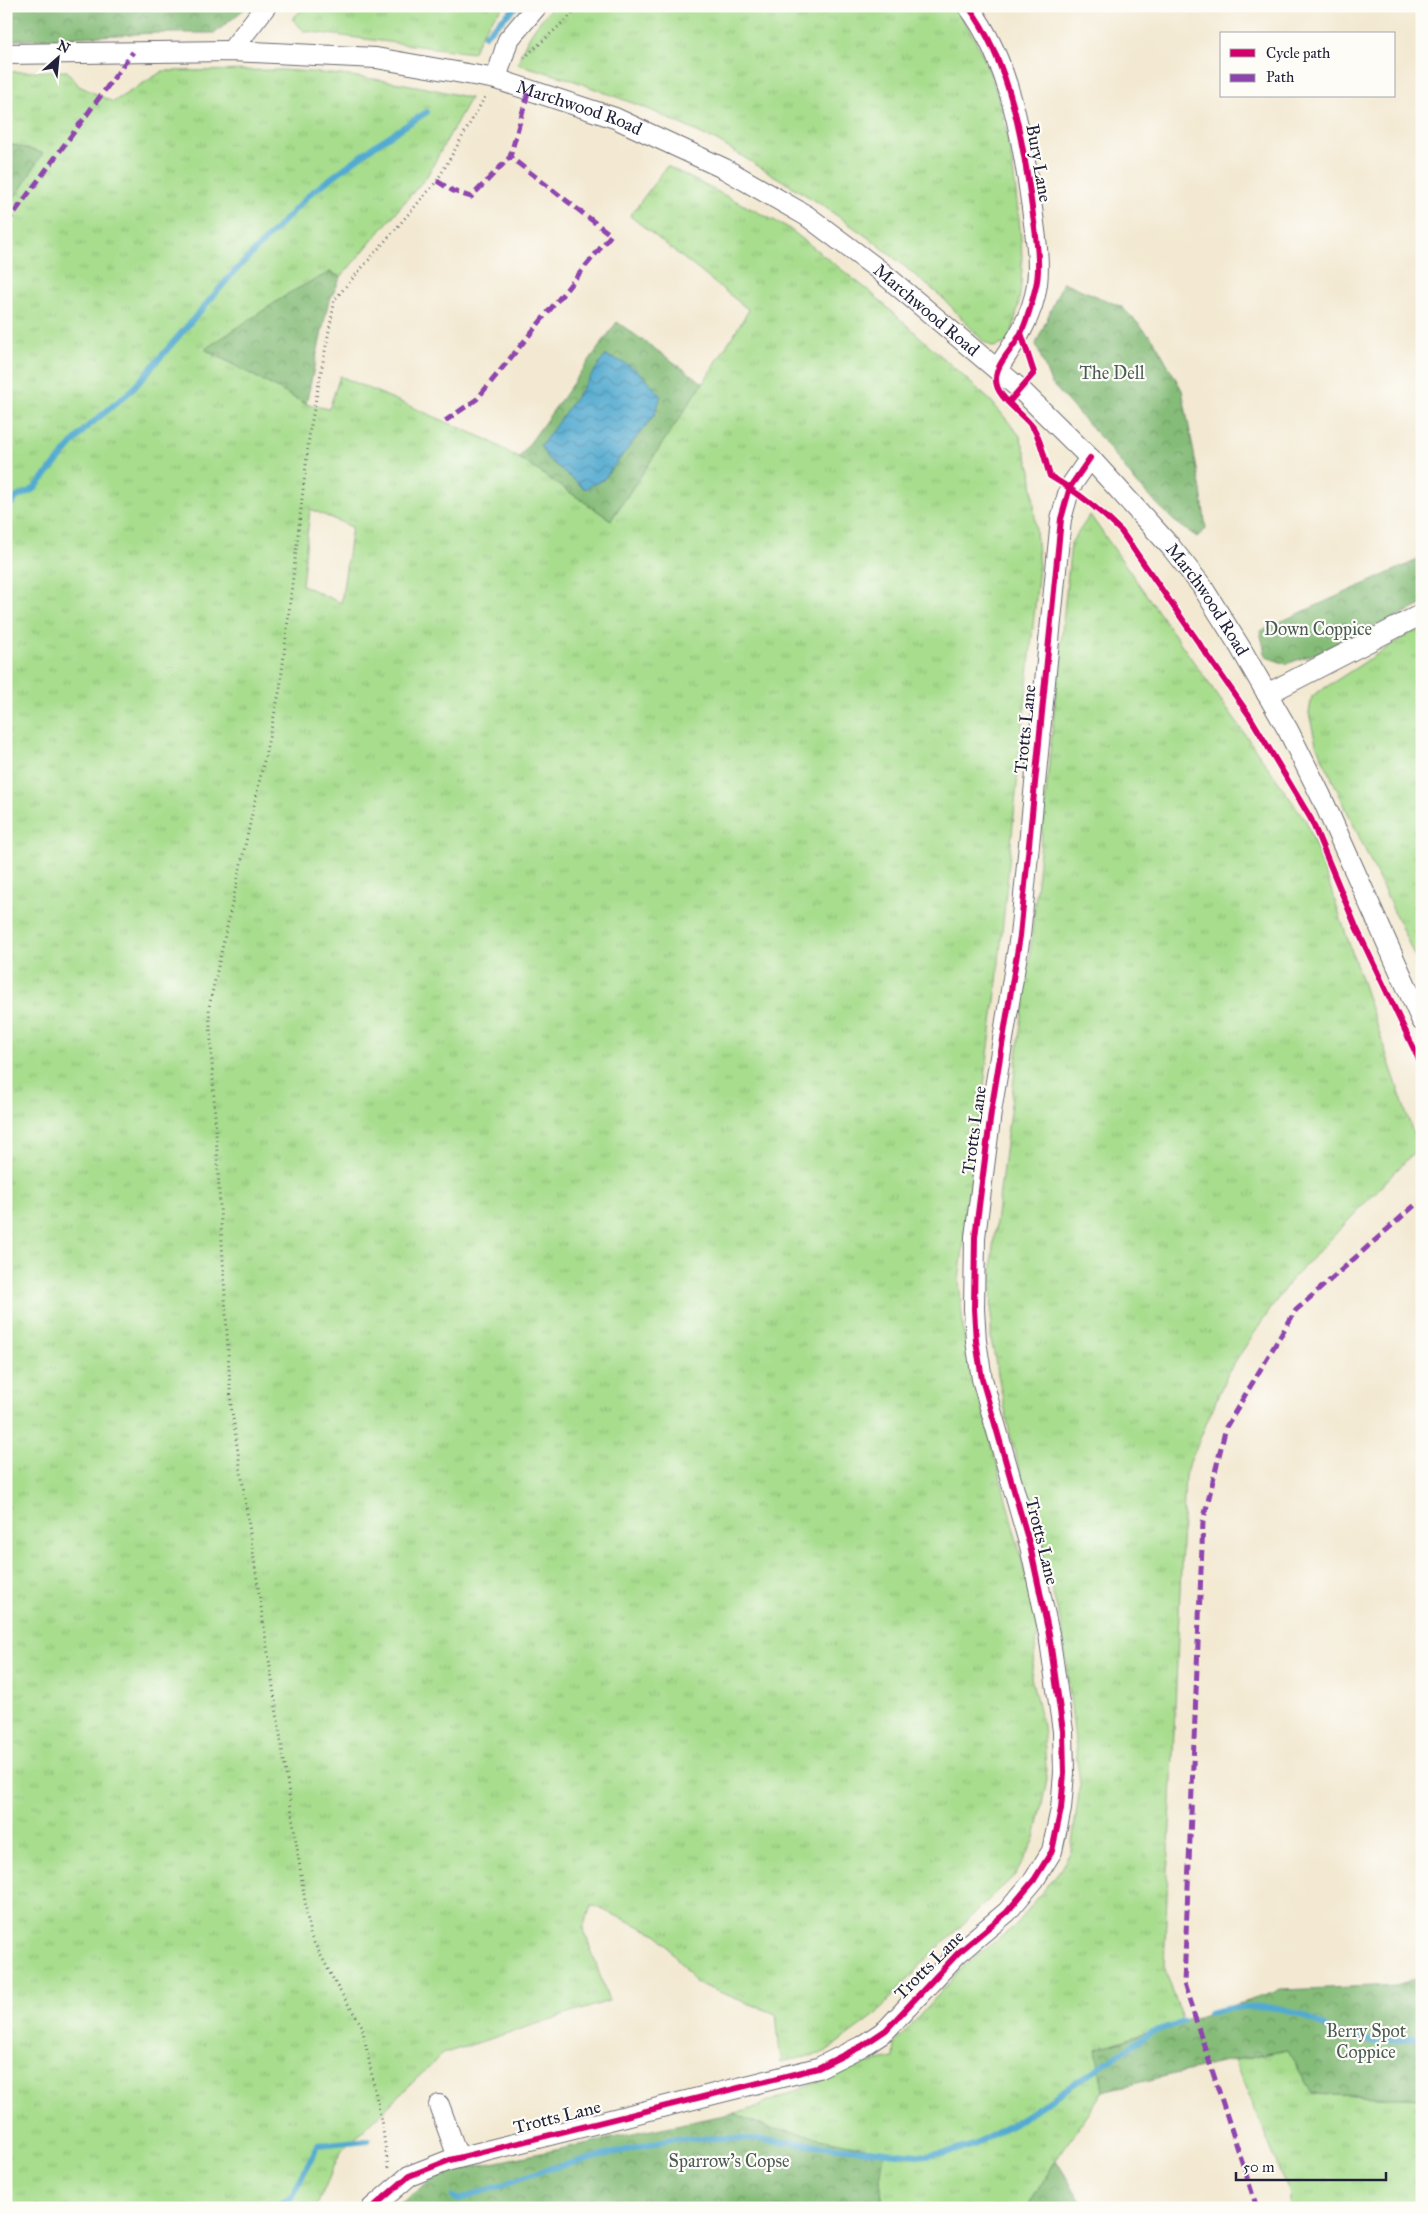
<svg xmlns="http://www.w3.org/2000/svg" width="1428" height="2214" viewBox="0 0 1428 2214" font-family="'IM FELL Great Primer',serif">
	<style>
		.grass { fill: url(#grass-tufts); stroke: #648064; fill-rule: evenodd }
		.forest { fill: url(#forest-crowns); stroke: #546f5a }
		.water { fill: url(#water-waves); stroke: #3a6686 }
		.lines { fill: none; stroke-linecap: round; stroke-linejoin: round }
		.stream { stroke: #53aad0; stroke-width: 6 }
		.minor-casing { stroke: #6b6870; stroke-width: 22 }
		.path { stroke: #6b6870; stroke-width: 3; stroke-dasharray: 1 4; stroke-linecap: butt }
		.minor { stroke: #fff; stroke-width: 20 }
		.quiet { stroke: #8e44ad; stroke-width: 5; stroke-dasharray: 10 5; stroke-linecap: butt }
		.cycleway-casing { stroke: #fdfcf7; stroke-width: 9 }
		.cycleway { stroke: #d6006c; stroke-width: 6 }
		.labels { text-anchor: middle; stroke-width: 4.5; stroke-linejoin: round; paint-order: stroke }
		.street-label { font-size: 18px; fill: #22223b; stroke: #fdfcf7 }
		.park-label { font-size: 18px; fill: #4a5a54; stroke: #fdfcf7 }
	</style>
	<defs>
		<pattern id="grass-tufts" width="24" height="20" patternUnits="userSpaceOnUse" patternTransform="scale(1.25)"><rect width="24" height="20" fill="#a7dd8d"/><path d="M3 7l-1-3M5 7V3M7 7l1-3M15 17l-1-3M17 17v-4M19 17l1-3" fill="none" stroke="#8fbd7b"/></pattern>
		<pattern id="forest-crowns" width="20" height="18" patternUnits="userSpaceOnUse" patternTransform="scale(1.25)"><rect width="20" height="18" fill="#85bc78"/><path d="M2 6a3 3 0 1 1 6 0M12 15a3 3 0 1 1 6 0" fill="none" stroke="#6c9864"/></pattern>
		<pattern id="water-waves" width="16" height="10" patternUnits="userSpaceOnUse" patternTransform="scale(1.25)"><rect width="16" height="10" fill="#53aad0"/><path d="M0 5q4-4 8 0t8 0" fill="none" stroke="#448aaa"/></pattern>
	</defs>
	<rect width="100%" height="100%" fill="#fdfcf7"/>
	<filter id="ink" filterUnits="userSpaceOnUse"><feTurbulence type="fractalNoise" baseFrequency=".02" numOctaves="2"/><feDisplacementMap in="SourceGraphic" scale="10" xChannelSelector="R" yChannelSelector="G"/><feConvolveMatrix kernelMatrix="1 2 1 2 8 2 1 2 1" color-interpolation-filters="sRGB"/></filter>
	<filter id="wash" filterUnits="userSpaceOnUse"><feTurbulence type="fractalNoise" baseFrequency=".0096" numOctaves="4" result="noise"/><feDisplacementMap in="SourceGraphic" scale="20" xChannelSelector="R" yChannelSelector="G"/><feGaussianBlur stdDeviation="1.12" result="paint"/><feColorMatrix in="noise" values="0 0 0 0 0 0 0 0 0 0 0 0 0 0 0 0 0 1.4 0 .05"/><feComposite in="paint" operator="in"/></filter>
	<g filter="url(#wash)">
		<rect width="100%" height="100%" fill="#f3e9d2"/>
		<!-- grass -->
		<path class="grass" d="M306,6H505C489,20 481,33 473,53L304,31L292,19Z
			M553,6H953C997,62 1010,135 1017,203C1021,233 1024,264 1020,294C1018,310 1013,326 1010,342L993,347L983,341L943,298L876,243L819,203L717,141L648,109L569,79L518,64C524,40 537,24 553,6Z
			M282,70C346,74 408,82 470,98L427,176L341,277L330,272L206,350L306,404L329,409L340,376L486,439L519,458L611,520L703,383L749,310L630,216L667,166L787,227L869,291L992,402L1020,436L1031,470L1039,567L996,992L959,1280L964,1336L1039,1627L1031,1677L1043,1726L1047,1780L1035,1839L1016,1874L927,1958L874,2016L825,2053L781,2062L776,2014L696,1983L659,1935L592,1905L583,1927L609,2001L442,2054L340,2153L316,2208H6V207L20,190L42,153L6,143V72L67,71L79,86L113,102L163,71ZM310,509L352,527L341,603L302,585Z
			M1090,515L1306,821L1321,860L1418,1148L1289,1282L1228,1372L1185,1474L1164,1966L1183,2022L1097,2049L1103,2091L1056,2160L1027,2208H883L880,2179L734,2113L746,2111L863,2064L894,2058L895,2043L967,1963L1015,1926L1060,1870L1071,1851L1080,1785L1062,1627L1010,1435L991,1339L992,1255L1030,952L1071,543Z
			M1418,628L1422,635V972L1316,744L1309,713L1312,696Z
			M1289,2050L1313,2094L1422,2099V2208H1290L1288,2190L1234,2060Z"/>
		<!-- forest -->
		<path class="forest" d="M6,6H248L215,33H155L6,41Z
			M6,143L43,153L20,190L6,207Z
			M330,272L341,277L328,304L306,404L205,349L291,292Z
			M1063,282L1122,307L1154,340L1182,390L1201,490L1206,529L1197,537L1174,521L1138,485L1105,443L1051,383L1036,344Z
			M617,322L703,383L611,520L519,458Z
			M1422,558V605L1317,653L1286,664L1266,657L1260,631Z
			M1422,1977V2099L1312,2094L1288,2050L1234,2060L1103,2091L1096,2049L1282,1990L1396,1985Z
			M734,2113L765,2127L885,2151L880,2179L883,2208H394L434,2179L454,2171Z
			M1056,2160L1085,2208H1027Z"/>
		<!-- water -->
		<path class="water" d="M605,356C633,364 643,373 661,396L655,414L603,480L585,489L547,458L541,446Z"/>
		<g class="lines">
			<!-- stream -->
			<path class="stream" d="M485,35L517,6
				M6,510L17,497L34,489L85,429L133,389L233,273L311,193L377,144L427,112
				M1209,2013C1238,2005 1276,2003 1304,2016C1319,2023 1333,2034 1349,2038C1371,2045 1399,2038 1422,2037
				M453,2197L459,2200L544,2170L671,2139L726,2138L776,2141L927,2156L953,2151L974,2145L1021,2119L1152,2032L1183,2022
				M236,2208H248
				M262,2208L278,2205L291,2198L318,2145L368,2140"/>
		</g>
	</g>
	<g filter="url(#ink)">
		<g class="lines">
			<!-- minor casing -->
			<g class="minor-casing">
				<g id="minor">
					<path d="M968,6C1010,61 1023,142 1032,208C1035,232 1040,259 1037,284C1033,316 1015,343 997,369"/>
					<path d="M231,51L266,6"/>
					<path id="s1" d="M6,54L231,51L376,58L496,79L615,118L725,169L807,216L879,270L1020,389L1090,458L1170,546L1201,585L1240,647L1288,730L1321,796L1422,1021"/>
					<path d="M496,79L508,40L537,6"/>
					<path d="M1267,694L1422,614"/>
					<path d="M439,2105L458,2157"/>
					<path d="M372,2208L409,2176L450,2160L818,2068L862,2046L886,2030L958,1953L1007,1912L1034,1880L1052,1851L1061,1809L1064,1773L1063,1731L1049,1634L1030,1546L982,1379L976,1341L974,1309L975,1237L991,1112L1020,936L1061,519L1070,487L1090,458"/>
				</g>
			</g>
			<!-- path -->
			<path class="path" d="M524,58L581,6
				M388,2168L383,2130L362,2026L338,1988L310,1935L231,1405L209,1007L280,689L310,430L335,299L437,181L485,97"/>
			<!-- minor -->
			<use href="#minor" class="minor"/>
			<!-- quiet -->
			<path class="quiet" d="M437,181L453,191L471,197L510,157L529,89
				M6,224L133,52
				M445,421L477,399L611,235L510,157
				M1257,2208L1184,1984L1203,1522L1226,1427L1296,1310L1415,1205L1422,1203"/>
			<!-- cycleway casing -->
			<g class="cycleway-casing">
				<path id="cycleway" d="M968,6C1011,63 1024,146 1033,215C1036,235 1041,266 1036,286C1032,302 1028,319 1021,333C1014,348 996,363 996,379C995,398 1025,414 1034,429C1042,443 1045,461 1050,476C1076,491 1100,510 1121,531L1249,715L1311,819L1356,927L1422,1066
					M1009,402L1034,373L1021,333
					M372,2208L409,2176L450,2160L818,2068L862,2046L886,2030L958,1953L1007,1912L1034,1880L1052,1851L1061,1809L1064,1773L1063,1731L1049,1634L1030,1546L982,1379L976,1341L974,1309L975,1237L991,1112L1020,936L1061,519L1070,487L1090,458"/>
			</g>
			<!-- cycleway -->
			<use href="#cycleway" class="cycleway"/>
		</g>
	</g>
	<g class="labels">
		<!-- street labels -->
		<g class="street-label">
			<text dy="6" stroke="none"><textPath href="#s1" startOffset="580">Marchwood Road</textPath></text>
			<text transform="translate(1039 163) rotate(80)" y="6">Bury Lane</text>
			<text dy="6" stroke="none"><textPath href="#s1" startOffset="985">Marchwood Road</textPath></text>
			<text dy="6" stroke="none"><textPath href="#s1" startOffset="1390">Marchwood Road</textPath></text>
			<text transform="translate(1025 729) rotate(-84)" y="6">Trotts Lane</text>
			<text transform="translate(974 1130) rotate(-82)" y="6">Trotts Lane</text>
			<text transform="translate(1042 1541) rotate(76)" y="6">Trotts Lane</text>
			<text transform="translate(929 1965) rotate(-45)" y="6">Trotts Lane</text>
			<text transform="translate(557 2117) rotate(-14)" y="6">Trotts Lane</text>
		</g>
		<!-- park labels -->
		<g class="park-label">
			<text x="1112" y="379">The Dell</text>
			<text x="1318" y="635">Down Coppice</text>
			<text x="1366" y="2037">Berry Spot<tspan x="1366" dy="21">Coppice</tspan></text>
			<text x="729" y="2167">Sparrow's Copse</text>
		</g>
	</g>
	<!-- margin -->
	<rect width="1428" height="2214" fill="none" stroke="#fdfcf7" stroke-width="25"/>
	<!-- legend -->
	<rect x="1220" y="32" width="175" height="65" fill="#fdfcf7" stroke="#a5a5ac"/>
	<rect x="1230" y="49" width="25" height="8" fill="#d6006c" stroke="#a5a5ac"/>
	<text x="1266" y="58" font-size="15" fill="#22223b">Cycle path</text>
	<rect x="1230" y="74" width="25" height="8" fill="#8e44ad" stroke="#a5a5ac"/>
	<text x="1266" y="82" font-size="15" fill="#22223b">Path</text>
	<!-- north arrow -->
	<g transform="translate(58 58) rotate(27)" stroke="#fdfcf7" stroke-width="4" paint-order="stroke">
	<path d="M0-4L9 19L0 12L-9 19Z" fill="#22223b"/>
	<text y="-8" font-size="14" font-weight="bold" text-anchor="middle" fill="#22223b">N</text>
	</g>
	<!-- scale -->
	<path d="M1236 2172v8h150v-8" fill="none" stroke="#22223b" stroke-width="2.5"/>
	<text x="1243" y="2172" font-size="15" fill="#22223b" stroke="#fdfcf7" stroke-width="4" paint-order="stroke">50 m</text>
</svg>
